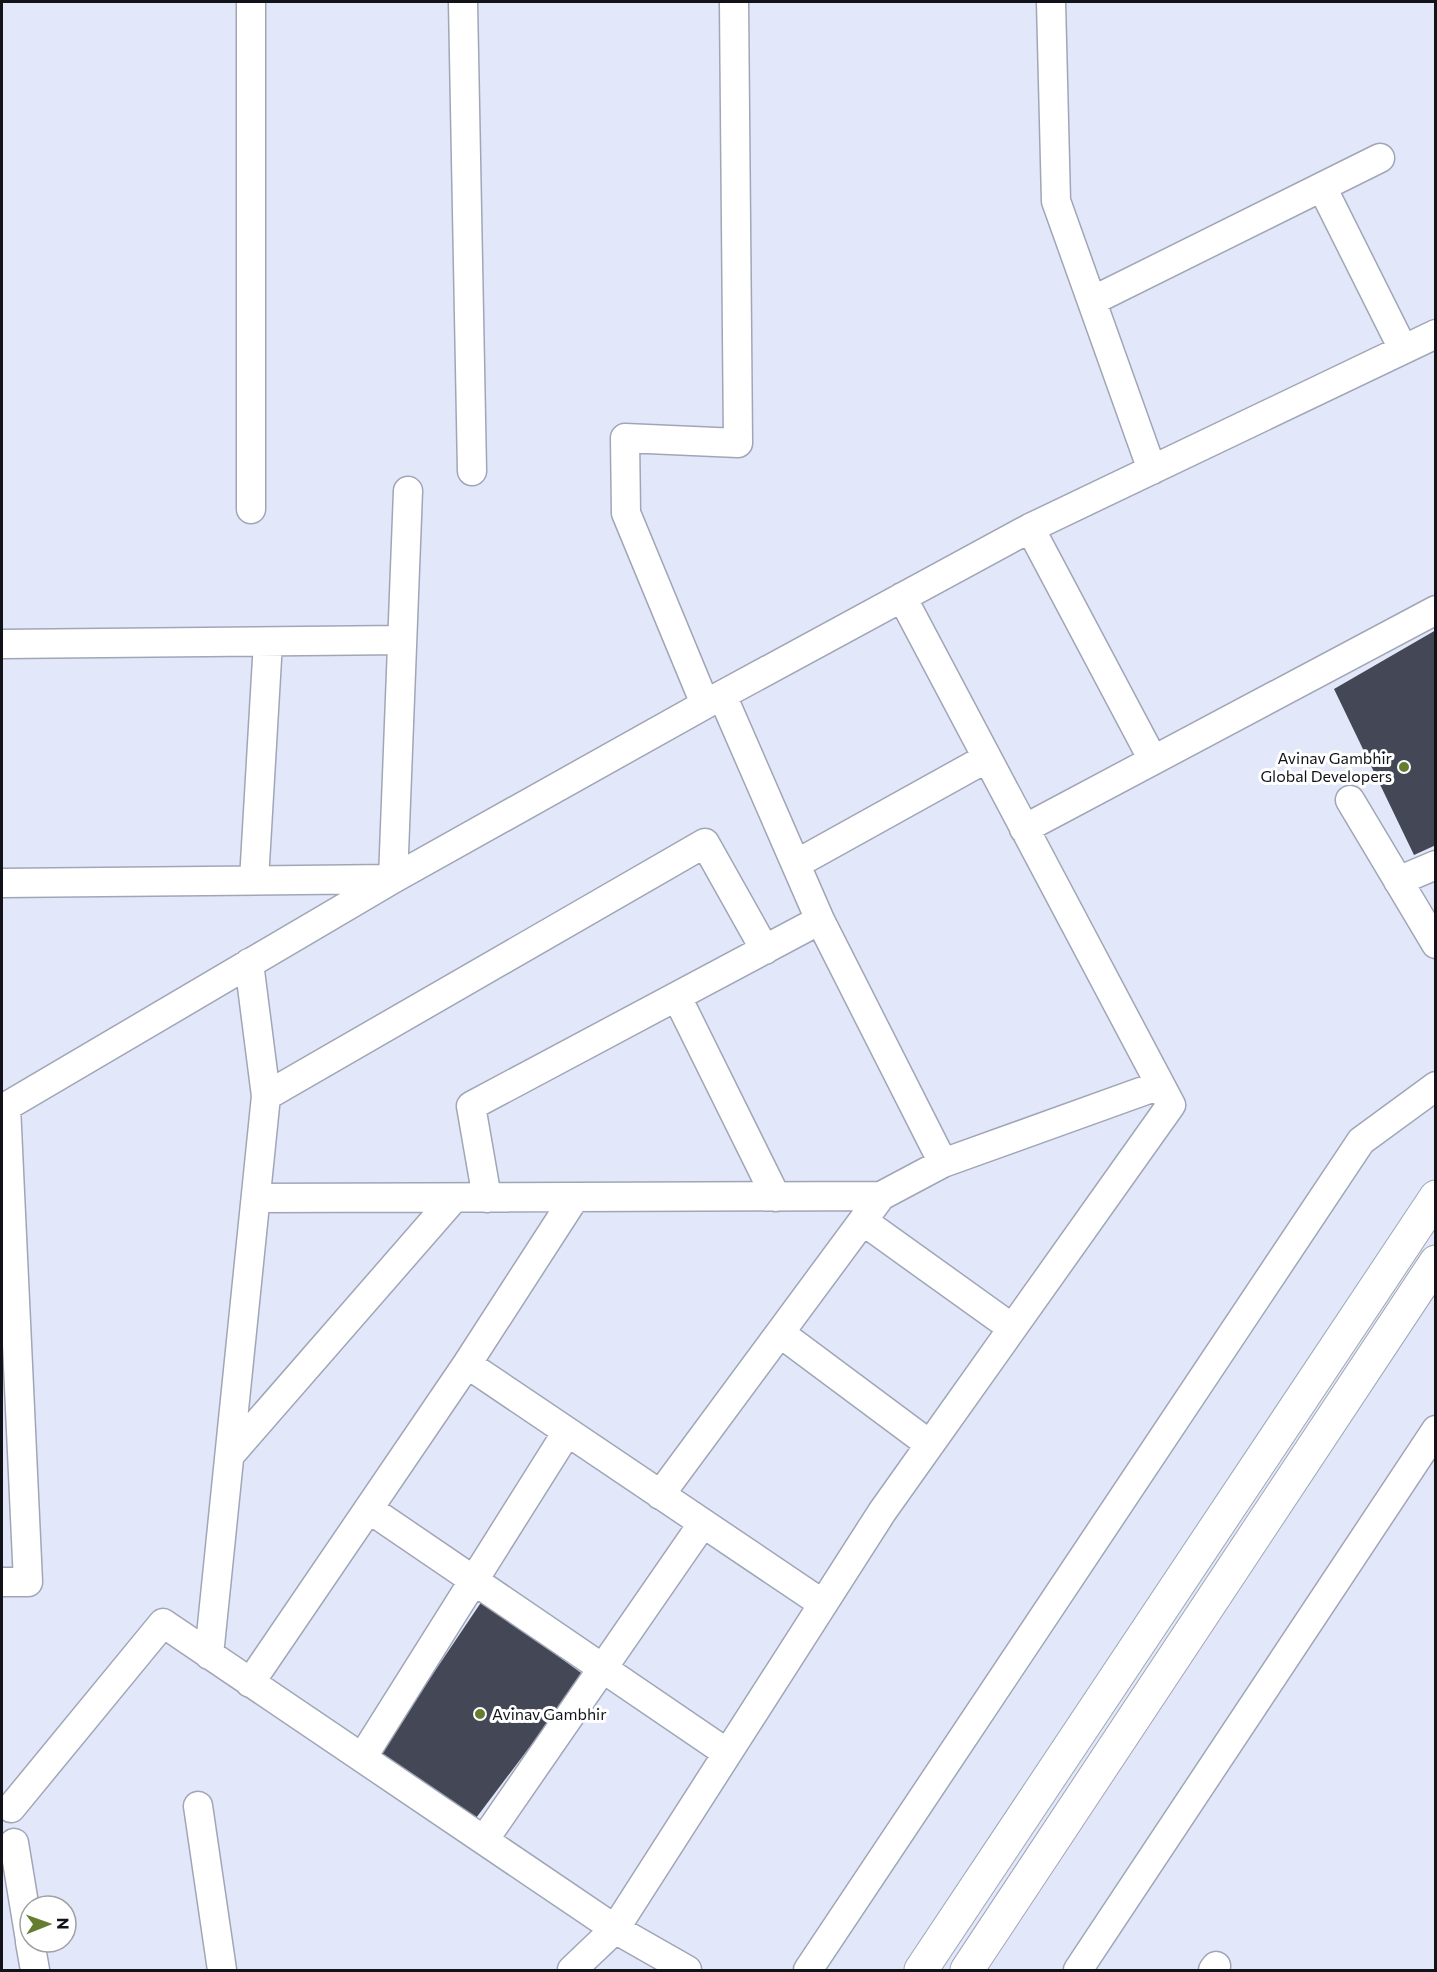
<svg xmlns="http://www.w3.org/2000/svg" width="1437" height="1972" viewBox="0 0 1437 1972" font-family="Commissioner,sans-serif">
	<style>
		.building { fill: #444856 }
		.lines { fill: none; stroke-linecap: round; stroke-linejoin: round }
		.minor-casing { stroke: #a1a6b7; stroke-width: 31 }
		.tertiary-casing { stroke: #a1a6b7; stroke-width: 35 }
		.minor { stroke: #fff; stroke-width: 28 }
		.tertiary { stroke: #fff; stroke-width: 33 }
		.poi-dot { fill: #657d2f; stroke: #fff; stroke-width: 2 }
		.labels { text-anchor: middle; stroke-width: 6; stroke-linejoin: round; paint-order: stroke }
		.poi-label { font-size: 16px; fill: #111319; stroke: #fff; text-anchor: end }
	</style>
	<rect width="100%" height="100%" fill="#e2e7f9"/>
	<!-- building -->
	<path class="building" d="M1436,630V845L1414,855L1334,689Z
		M482,1601L584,1675L473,1822L379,1754Z"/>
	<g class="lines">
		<!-- minor casing -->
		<g class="minor-casing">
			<path id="minor" d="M463,2L472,471
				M1051,2L1056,201L1152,470
				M1322,187L1403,349
				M1092,301L1380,158
				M251,509V2
				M1030,528L1153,760
				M2,644L402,640
				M722,695L820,920L943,1163
				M705,704L626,513L625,438L738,443L734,2
				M1350,800L1436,944
				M1024,829L1436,610
				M796,864L987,758
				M254,880L268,642
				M1398,881L1436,865
				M2,883L393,879L408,491
				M677,997L776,1197
				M266,1096L705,843L765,950
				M2,1109L393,879L722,695L1030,528L1436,334
				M256,1198L881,1196
				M487,1198L471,1106L820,920
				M863,1221L1012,1328
				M780,1333L929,1444
				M467,1364L823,1604
				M230,1455L453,1199
				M660,1495L881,1196L943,1163L1160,1085
				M369,1509L727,1753
				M2,1582H28L6,1106
				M209,1655L266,1096L249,963
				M250,1683L467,1364L575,1197
				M362,1758L567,1432
				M198,1806L222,1970
				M11,1808L163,1623L615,1929L687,1970
				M484,1840L703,1523
				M14,1843L30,1940
				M30,1942L35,1970
				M572,1970L615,1929L882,1512L1171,1105L902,597
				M808,1970L1361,1141L1436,1086
				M1078,1970L1436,1430
				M1213,1970L1216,1966"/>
		</g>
		<!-- tertiary casing -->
		<g class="tertiary-casing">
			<path id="tertiary" d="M921,1970L1436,1197
				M967,1970L1436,1262"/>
		</g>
		<!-- minor -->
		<use href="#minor" class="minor"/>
		<!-- tertiary -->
		<use href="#tertiary" class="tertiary"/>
	</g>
	<!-- markers -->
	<g class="poi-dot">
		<circle cx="1404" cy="767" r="6"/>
		<circle cx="480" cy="1714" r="6"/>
	</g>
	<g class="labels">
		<!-- poi labels -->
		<g class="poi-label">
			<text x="1392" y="764">Avinav Gambhir<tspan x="1392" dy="18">Global Developers</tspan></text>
			<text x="492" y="1720" text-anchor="start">Avinav Gambhir</text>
		</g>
	</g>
	<!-- border -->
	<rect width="1437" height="1972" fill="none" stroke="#111319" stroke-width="6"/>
	<!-- north arrow -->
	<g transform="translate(48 1924) rotate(89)"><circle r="28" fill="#ffffff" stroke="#a0a1a3" stroke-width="1.5"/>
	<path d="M0-4.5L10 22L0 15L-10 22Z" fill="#657d2f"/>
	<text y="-9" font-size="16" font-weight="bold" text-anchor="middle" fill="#111319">N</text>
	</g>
</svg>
